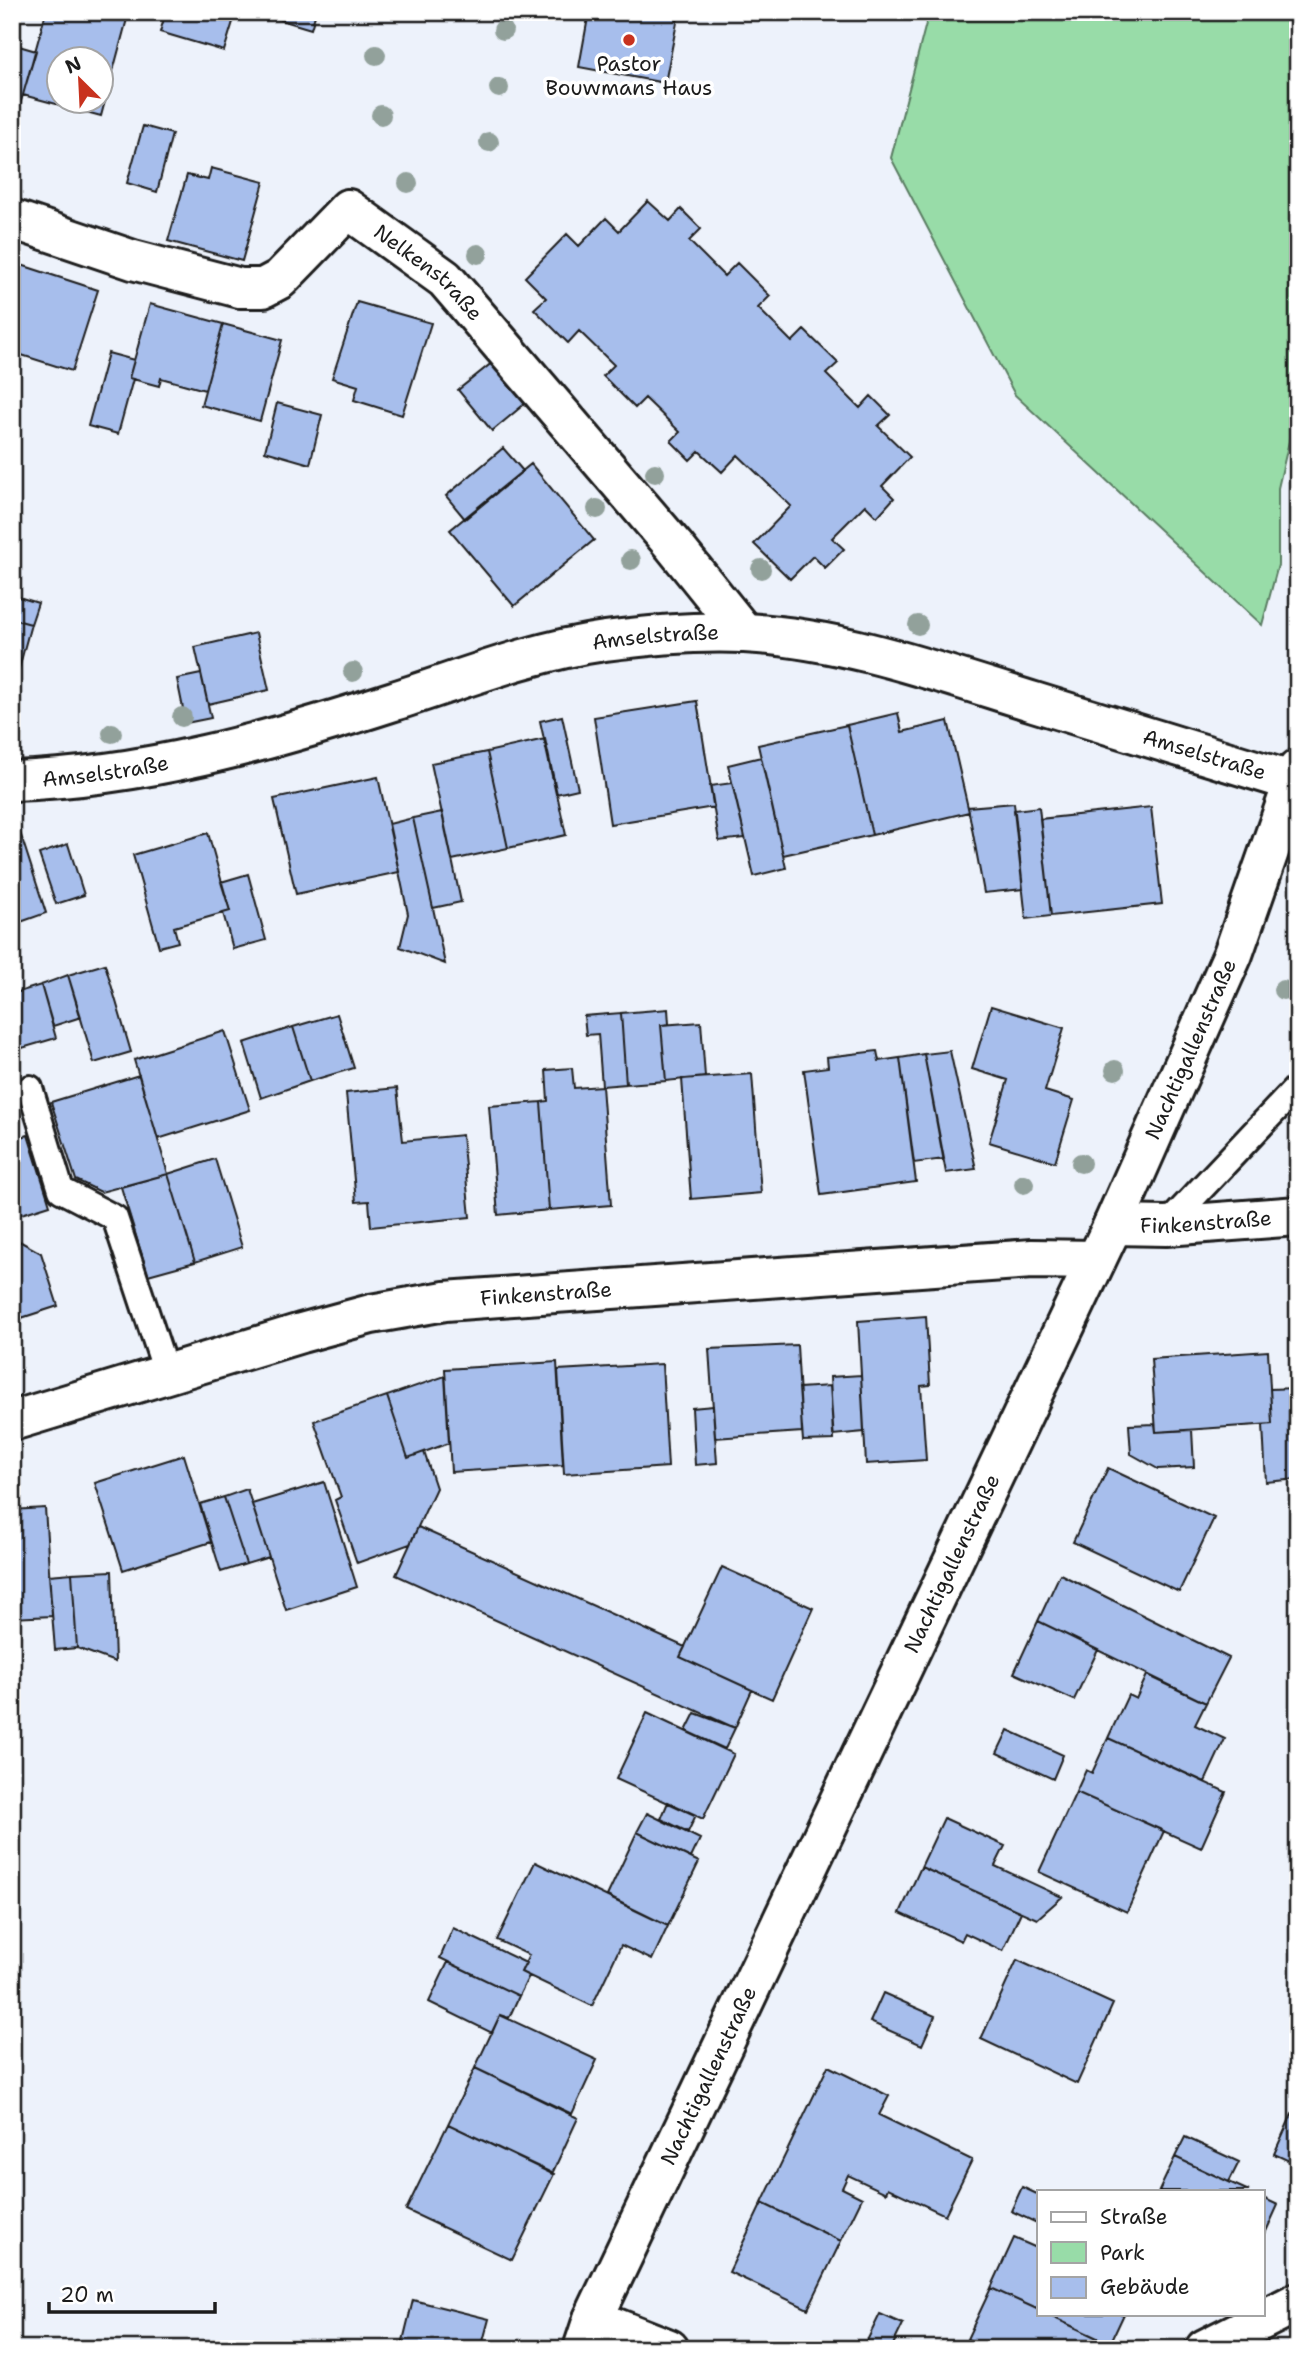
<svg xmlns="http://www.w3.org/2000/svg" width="1310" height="2361" viewBox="0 0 1310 2361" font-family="'Shantell Sans',sans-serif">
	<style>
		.green { fill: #98dca8; stroke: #5a7c62; stroke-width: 2 }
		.building { fill: #a7beec; stroke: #1c1c1c; stroke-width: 2; fill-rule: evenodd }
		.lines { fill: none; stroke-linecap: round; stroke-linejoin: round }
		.lane-casing { stroke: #1c1c1c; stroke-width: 30 }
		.street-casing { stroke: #1c1c1c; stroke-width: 44 }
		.secondary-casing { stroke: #1c1c1c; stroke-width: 44 }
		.lane { stroke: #fff; stroke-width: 24 }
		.street { stroke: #fff; stroke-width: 38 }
		.secondary { stroke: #fff; stroke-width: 38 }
		.tree { fill: #92a19b }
		.poi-dot { fill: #c8321e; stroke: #fff; stroke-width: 2.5 }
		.labels { text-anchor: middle; stroke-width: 7; stroke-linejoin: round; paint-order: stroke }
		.poi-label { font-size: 21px; fill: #1c1c1c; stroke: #fff }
		.street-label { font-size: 21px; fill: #1c1c1c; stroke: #fff }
	</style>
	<rect width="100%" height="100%" fill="#edf2fb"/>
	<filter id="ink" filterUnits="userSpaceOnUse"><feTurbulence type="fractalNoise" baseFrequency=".0143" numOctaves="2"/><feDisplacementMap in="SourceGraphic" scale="14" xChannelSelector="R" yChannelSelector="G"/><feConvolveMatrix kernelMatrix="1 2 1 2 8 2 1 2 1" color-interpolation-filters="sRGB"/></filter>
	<g filter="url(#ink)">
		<!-- green -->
		<path class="green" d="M929,12H1298V403L1278,488V565L1262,625L1015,395L891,158Z"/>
		<!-- building -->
		<path class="building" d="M46,12H102L127,19L101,116L23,95ZM60,60H102V102H60Z
			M166,12H236L224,51L160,32Z
			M254,12H316L311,29Z
			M589,12H679L665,83L579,67Z
			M12,44L36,51L13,128H12Z
			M143,126L172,134L157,192L127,183Z
			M211,168L264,182L242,261L168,241L187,175L208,180Z
			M648,201L670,221L681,209L701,229L689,241L724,276L737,263L770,296L758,308L792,342L804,330L838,363L826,374L860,408L871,396L890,415L878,426L910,457L882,486L894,498L877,517L865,505L832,538L844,549L825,568L813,556L790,579L754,544L791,506L738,455L722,472L699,451L690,460L671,441L680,432L645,398L635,408L603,376L614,365L579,331L568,343L534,309L546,298L525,277L567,234L579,246L606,218L619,231Z
			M12,262L98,290L72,371L12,352Z
			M357,302L431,323L402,415L354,400L358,386L332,378Z
			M150,304L223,324L205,390L161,378L159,386L129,378Z
			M223,324L282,340L260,421L201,405Z
			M108,353L134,360L129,378L133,379L118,434L88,426Z
			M493,362L527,402L492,431L458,390Z
			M277,403L322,415L310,464L265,451Z
			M503,448L523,471L465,519L446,496Z
			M531,464L594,540L514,606L450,530Z
			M12,595L38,603L31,624L12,619Z
			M12,619L31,624L18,672L12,670Z
			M256,633L269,690L208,704L195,647Z
			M201,674L211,718L186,723L177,679Z
			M697,701L714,807L610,824L594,717Z
			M898,713L902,732L948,721L969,812L872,835L847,725Z
			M562,716L578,789L556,794L540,721Z
			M847,725L872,835L783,855L758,745Z
			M545,739L566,835L508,848L487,752Z
			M487,752L508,848L452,860L431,763Z
			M761,757L786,868L754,876L728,765Z
			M378,777L399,872L296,894L274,799Z
			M732,783L745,838L719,841L710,786Z
			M1014,803L1023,889L984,893L968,807Z
			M1039,807L1051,916L1026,919L1014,810Z
			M1151,807L1162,904L1051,916L1040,819Z
			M442,812L461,902L433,908L413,818Z
			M413,818L433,908L445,964L400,947L408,914L389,824Z
			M18,826L46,913L12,925V828Z
			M208,833L230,911L174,927L178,942L159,947L133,855Z
			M68,844L84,895L56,904L39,854Z
			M248,874L266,940L233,949L223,913L230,911L221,882Z
			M105,964L131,1052L94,1063L68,975Z
			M68,975L81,1017L53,1026L41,985Z
			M41,985L56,1038L12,1051V994Z
			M991,1006L1064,1028L1045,1091L1074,1100L1055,1162L989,1142L1008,1080L972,1069Z
			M668,1009L669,1024L661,1025L666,1081L626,1084L621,1013Z
			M621,1013L626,1084L602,1086L598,1034L586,1035L584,1016Z
			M337,1014L354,1068L310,1081L293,1027Z
			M701,1022L705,1077L666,1081L661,1025Z
			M293,1027L310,1081L261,1098L244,1043Z
			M225,1031L250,1110L158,1139L134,1060Z
			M877,1051L879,1061L900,1058L916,1182L821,1195L804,1070L828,1067L827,1057Z
			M950,1051L976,1169L946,1173L924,1054Z
			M924,1054L944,1159L914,1163L900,1058Z
			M572,1068L574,1088L602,1086L611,1205L549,1210L541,1102L548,1101L546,1070Z
			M752,1074L761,1193L691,1199L682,1079Z
			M139,1075L168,1174L101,1192L76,1180L51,1102Z
			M397,1088L403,1141L462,1135L470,1217L371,1227L369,1201L356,1202L346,1093Z
			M541,1102L549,1210L498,1215L489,1106Z
			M28,1135L50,1205L12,1217V1140Z
			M215,1159L242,1247L195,1262L168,1174Z
			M168,1174L195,1262L148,1275L121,1187Z
			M12,1237L41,1253L58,1306L12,1321Z
			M926,1316L930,1385L921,1386L926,1460L866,1464L858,1321Z
			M797,1345L802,1432L715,1438L709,1349Z
			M1268,1351L1272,1424L1156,1432L1151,1359Z
			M557,1362L563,1465L451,1472L445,1369Z
			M662,1364L668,1467L564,1474L558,1370Z
			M861,1375L864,1432L833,1435L830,1377Z
			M445,1376L449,1443L408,1458L387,1396Z
			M830,1386L834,1440L803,1441L799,1388Z
			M1296,1388L1298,1479L1266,1482L1263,1425L1272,1424L1270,1389Z
			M387,1396L408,1458L424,1452L436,1488L410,1544L357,1563L335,1500L341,1497L314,1421Z
			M713,1406L717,1463L695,1465L692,1408Z
			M1155,1424L1156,1432L1192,1430L1194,1467L1158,1469L1131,1454L1129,1425Z
			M184,1455L211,1542L123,1570L95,1483Z
			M1108,1468L1214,1518L1179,1592L1073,1542Z
			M324,1482L357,1587L286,1610L252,1504Z
			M247,1489L269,1557L246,1564L224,1497Z
			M224,1497L246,1564L221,1572L200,1504Z
			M45,1508L52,1616L12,1618V1510Z
			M418,1527L685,1647L680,1657L752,1690L735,1728L396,1575Z
			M722,1567L813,1608L772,1699L680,1657Z
			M112,1571L115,1662L77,1648L72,1573Z
			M72,1573L77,1648L55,1650L49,1575Z
			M1060,1574L1229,1658L1206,1703L1038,1621Z
			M1038,1621L1098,1650L1074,1700L1014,1673Z
			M1147,1675L1206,1703L1195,1725L1225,1739L1205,1782L1108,1738L1128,1695L1136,1699Z
			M647,1713L734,1754L703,1819L616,1779Z
			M695,1713L735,1728L725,1749L686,1731Z
			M1008,1730L1063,1755L1053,1779L997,1753Z
			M1108,1738L1226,1792L1201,1848L1076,1792L1086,1770L1092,1773Z
			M1076,1792L1164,1831L1127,1912L1039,1872Z
			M668,1802L696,1815L688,1832L661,1819Z
			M647,1813L700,1839L691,1858L637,1832Z
			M944,1818L1005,1846L995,1866L1062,1897L1037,1919L921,1867Z
			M637,1832L699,1862L668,1926L607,1896Z
			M535,1862L668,1926L652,1960L621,1945L592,2006L521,1972L529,1955L497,1940Z
			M921,1867L1021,1912L1003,1951L965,1933L961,1941L900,1913Z
			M453,1928L526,1963L521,1972L529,1976L519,1996L440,1958Z
			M1017,1960L1113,2004L1077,2084L981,2039Z
			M448,1962L519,1996L509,2018L500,2015L492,2033L429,2002Z
			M883,1993L935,2016L922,2045L870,2022Z
			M500,2015L597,2060L572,2114L475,2068Z
			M828,2066L889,2096L879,2115L972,2160L945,2215L888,2188L886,2193L848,2175L842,2188L862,2198L841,2241L762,2203Z
			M475,2068L578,2118L552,2174L448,2124Z
			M1292,2114L1298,2117V2165L1274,2154Z
			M448,2124L554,2174L512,2260L406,2210Z
			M1185,2137L1239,2162L1229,2182L1175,2157Z
			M1175,2157L1229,2182L1249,2191H1159Z
			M1022,2187L1039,2195V2224L1011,2211Z
			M1263,2198L1278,2205L1263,2238Z
			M762,2203L841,2241L808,2309L729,2272Z
			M1014,2238L1039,2249V2310L991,2288Z
			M991,2288L1039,2310V2314H1046L1110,2344L1107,2349H989L967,2339Z
			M413,2300L489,2319L481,2349H401Z
			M880,2314L903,2324L891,2349H863Z
			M1046,2314H1124L1110,2344Z"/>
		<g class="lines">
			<!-- lane casing -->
			<g class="lane-casing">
				<path id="lane" d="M30,1088L61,1190L115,1218L167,1375
					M1166,1226L1298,1086"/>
			</g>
			<!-- street casing -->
			<g class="street-casing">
				<g id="street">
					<path id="s1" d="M12,219L133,260L240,288H263L280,279L348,209L445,279L674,546L744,633"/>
					<path id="s2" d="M12,781C144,777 270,741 394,701C463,679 533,651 605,641C650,635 699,631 744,633C844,638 940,673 1034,702C1121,729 1208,756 1294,782"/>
					<path id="s3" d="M12,1421L301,1333L371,1314L445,1301L1032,1259L1096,1260"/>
					<path d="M593,2319L669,2349"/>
					<path d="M1205,2349L1298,2302"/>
				</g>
			</g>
			<!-- secondary casing -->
			<g class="secondary-casing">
				<g id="secondary">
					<path id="s4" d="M1113,1225L1166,1226L1298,1216"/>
					<path id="s5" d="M583,2349L593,2319L1113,1225L1233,954L1298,769"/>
				</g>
			</g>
			<!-- lane -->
			<use href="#lane" class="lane"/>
			<!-- street -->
			<use href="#street" class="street"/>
			<!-- secondary -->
			<use href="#secondary" class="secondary"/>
		</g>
		<!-- trees -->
		<g class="tree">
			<circle cx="503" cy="30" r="10"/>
			<circle cx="376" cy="55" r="10"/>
			<circle cx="499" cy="88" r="10"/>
			<circle cx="381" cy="115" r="10"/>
			<circle cx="489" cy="142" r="10"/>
			<circle cx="408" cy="183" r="10"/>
			<circle cx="478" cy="254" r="10"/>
			<circle cx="655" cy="473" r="10"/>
			<circle cx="597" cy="509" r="10"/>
			<circle cx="631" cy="560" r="10"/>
			<circle cx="761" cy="569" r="10"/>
			<circle cx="918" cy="625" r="10"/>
			<circle cx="353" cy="672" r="10"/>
			<circle cx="182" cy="717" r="10"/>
			<circle cx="112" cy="733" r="10"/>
			<circle cx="1283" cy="990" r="10"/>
			<circle cx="1115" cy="1070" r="10"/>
			<circle cx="1081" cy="1163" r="10"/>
			<circle cx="1024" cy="1184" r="10"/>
		</g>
	</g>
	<!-- markers -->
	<circle class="poi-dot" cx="629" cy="40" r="7"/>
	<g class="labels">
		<!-- poi labels -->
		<g class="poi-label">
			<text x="629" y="71">Pastor<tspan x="629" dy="24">Bouwmans Haus</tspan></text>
		</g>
		<!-- street labels -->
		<g class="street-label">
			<text dy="7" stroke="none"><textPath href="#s1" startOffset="481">Nelkenstraße</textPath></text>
			<text dy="7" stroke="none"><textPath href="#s2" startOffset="662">Amselstraße</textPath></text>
			<text dy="7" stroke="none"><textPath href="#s2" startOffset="1228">Amselstraße</textPath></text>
			<text dy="7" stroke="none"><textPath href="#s2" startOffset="94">Amselstraße</textPath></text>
			<text dy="7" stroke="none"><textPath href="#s5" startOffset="1435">Nachtigallenstraße</textPath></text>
			<text dy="7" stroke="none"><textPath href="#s4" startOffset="93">Finkenstraße</textPath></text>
			<text dy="7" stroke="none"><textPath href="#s3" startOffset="551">Finkenstraße</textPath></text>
			<text dy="7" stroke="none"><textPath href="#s5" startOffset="868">Nachtigallenstraße</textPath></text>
			<text dy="7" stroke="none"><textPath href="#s5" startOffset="301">Nachtigallenstraße</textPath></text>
		</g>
	</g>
	<!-- margin -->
	<rect width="1310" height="2361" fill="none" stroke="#fff" stroke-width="42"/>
	<rect x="21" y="21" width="1268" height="2319" fill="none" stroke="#1c1c1c" stroke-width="2.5" filter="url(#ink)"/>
	<!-- legend -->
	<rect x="1037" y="2190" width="228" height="126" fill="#ffffff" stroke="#a4a4a4" stroke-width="2"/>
	<rect x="1051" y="2212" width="35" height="10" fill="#ffffff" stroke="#a4a4a4" stroke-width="2"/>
	<text x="1100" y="2224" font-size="21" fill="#1c1c1c">Straße</text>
	<rect x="1051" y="2242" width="35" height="21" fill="#98dca8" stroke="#a4a4a4" stroke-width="2"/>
	<text x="1100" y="2260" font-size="21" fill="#1c1c1c">Park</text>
	<rect x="1051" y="2277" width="35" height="21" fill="#a7beec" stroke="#a4a4a4" stroke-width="2"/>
	<text x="1100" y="2294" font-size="21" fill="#1c1c1c">Gebäude</text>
	<!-- north arrow -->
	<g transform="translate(80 80) rotate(336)"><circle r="33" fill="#ffffff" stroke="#a4a4a4" stroke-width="2"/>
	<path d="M0-5L12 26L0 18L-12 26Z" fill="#c8321e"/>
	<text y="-10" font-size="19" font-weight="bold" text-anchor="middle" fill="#1c1c1c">N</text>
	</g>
	<!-- scale -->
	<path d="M49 2302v10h166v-10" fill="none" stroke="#1c1c1c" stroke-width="3.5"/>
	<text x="60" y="2302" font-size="21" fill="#1c1c1c" stroke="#ffffff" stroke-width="5" paint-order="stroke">20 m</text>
</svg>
